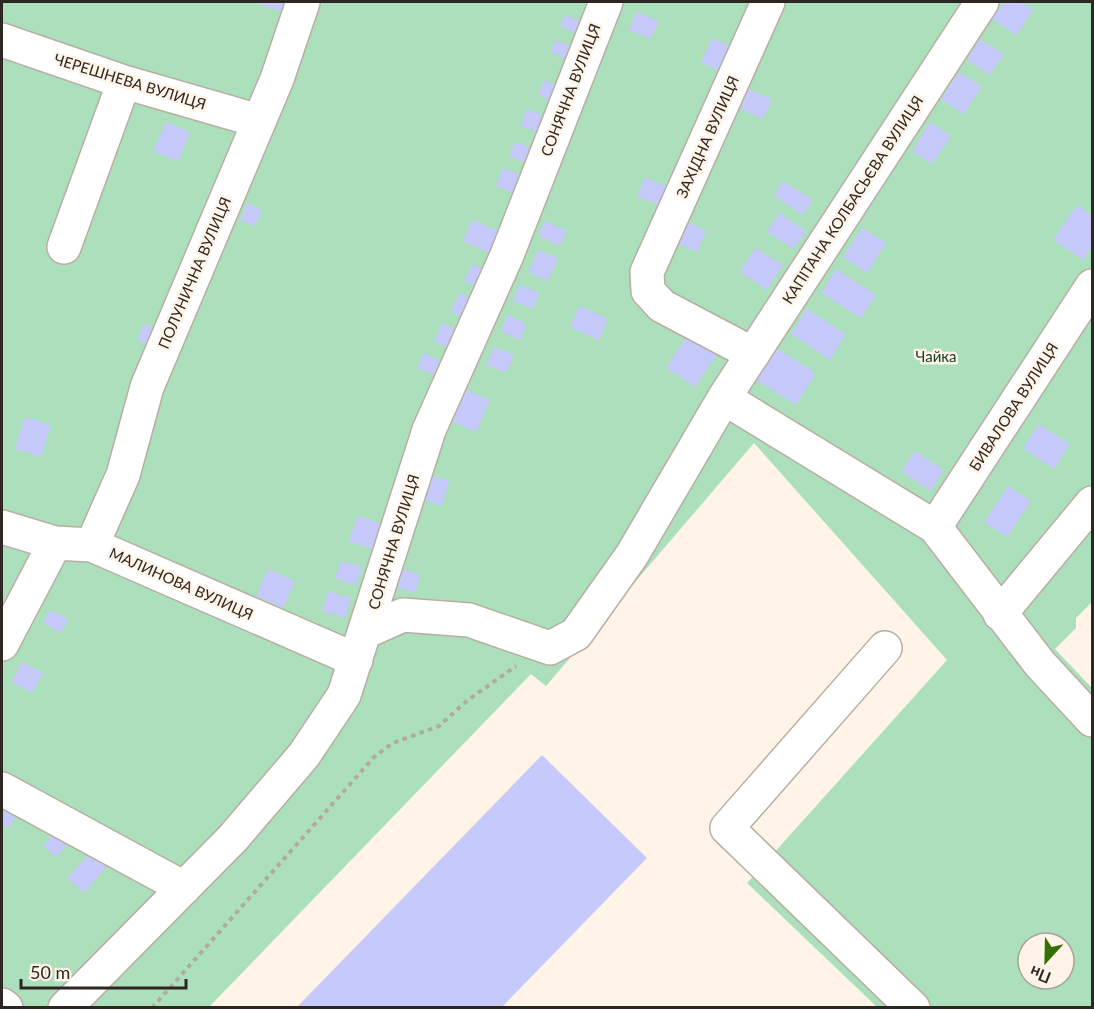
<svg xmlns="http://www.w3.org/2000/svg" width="1094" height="1009" viewBox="0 0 1094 1009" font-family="Lato,sans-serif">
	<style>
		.green { fill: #acdfbc; fill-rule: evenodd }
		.building { fill: #c6cafa }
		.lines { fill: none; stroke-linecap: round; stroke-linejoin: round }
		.minor-casing { stroke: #b8aea2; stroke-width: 36 }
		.path { stroke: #b2a99f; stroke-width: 4; stroke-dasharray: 4.5 4.5; stroke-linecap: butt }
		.minor { stroke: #fff; stroke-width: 33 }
		.labels { text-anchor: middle; stroke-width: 5; stroke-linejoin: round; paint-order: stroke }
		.street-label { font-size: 15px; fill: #2c2723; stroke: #fff4e7 }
		.park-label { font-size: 15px; fill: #134026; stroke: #fff4e7 }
	</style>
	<rect width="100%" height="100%" fill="#fff4e7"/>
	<!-- green -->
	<path class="green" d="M2,2H1092V602L1076,618V628L1055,649L1092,688V1007H877L747,883L947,660L754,443L546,686L531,674L209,1007L2,1008ZM1028,943H1064V979H1028Z"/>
	<!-- building -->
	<path class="building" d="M262,2H286L283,12L261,5Z
		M1004,2H1020L1033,10L1017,35L992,19Z
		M636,12L659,21L651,39L629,30Z
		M565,15L580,21L575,33L560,26Z
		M712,38L730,46L719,71L701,62Z
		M980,39L1004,54L990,75L967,60Z
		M555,40L576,48L571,61L550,52Z
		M959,72L982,86L964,114L941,99Z
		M544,80L562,87L556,102L538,95Z
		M748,89L772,99L763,119L739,108Z
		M527,109L546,117L540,133L520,126Z
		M166,122L190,132L178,161L153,151Z
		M930,122L951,136L932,164L912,151Z
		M515,142L534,149L528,164L509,156Z
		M503,168L523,176L516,194L496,186Z
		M645,177L667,187L658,205L637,196Z
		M783,181L813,200L803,215L774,196Z
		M247,203L262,210L255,226L240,220Z
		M1077,205L1092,216V246L1083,260L1053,240Z
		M779,213L806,231L794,249L767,232Z
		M472,220L502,233L493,255L463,241Z
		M684,220L706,231L697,252L674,242Z
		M545,221L567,231L560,246L538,236Z
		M862,228L886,243L867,273L843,257Z
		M755,248L783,265L767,290L740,272Z
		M538,250L558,258L548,281L528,272Z
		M472,264L486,270L478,287L464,281Z
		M836,269L876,295L861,318L821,293Z
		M520,285L540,293L533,309L513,301Z
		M459,293L474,300L466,319L451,312Z
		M579,306L608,319L599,340L570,327Z
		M807,309L846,334L830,360L791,334Z
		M508,315L527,324L520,340L501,331Z
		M442,323L456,329L448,348L434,341Z
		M144,324L161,331L155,347L137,340Z
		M687,335L717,354L695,387L666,368Z
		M494,347L514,355L506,373L486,365Z
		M776,348L816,373L796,405L755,379Z
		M424,353L440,361L434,375L417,368Z
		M466,390L490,400L476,432L452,421Z
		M25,417L51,425L41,457L15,449Z
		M1039,424L1070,444L1054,469L1023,448Z
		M915,451L944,470L931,491L901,471Z
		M428,475L449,481L442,506L420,499Z
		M1008,486L1031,501L1007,537L984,522Z
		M357,516L380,523L373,549L349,542Z
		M341,561L362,567L356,585L335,579Z
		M268,569L295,581L283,608L256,596Z
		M402,569L421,575L415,593L397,587Z
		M328,591L351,598L345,618L322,611Z
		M50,610L68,619L61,633L43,623Z
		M22,662L43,673L32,693L12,682Z
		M542,755L647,858L501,1008H296Z
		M2,807L16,815L9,828L2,824Z
		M61,826L74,838L56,857L43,846Z
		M92,851L108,865L84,893L67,878Z"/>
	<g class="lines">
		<!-- minor casing -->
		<g class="minor-casing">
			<path id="minor" d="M2,40L124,82L259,121
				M64,247L124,82
				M753,354L662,306L648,291L647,272L768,2
				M724,398L935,527L1040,664L1092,720
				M2,527L55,543L92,545L356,660
				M935,527L1092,286
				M92,545L123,475L147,387L277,79L303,2
				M1000,614L1092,503
				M367,631L403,615L469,620L550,648L576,634L632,555L724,398L982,2
				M2,644L55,543
				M885,648L727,828L913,1008
				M2,789L184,888
				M2,1005L6,1008
				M65,1008L233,838L304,755L344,695L429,430L507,255L606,2"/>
		</g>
		<!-- path -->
		<path class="path" d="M152,1008L375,756L393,743L439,726L468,700L516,666"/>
		<!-- minor -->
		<use href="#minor" class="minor"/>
	</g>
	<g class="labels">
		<!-- street labels -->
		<g class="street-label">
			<text transform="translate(130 82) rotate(17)" y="5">ЧЕРЕШНЕВА ВУЛИЦЯ</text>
			<text transform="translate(571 90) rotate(-69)" y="5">СОНЯЧНА ВУЛИЦЯ</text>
			<text transform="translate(708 137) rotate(-66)" y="5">ЗАХІДНА ВУЛИЦЯ</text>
			<text transform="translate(853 200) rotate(-57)" y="5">КАПІТАНА КОЛБАСЬЄВА ВУЛИЦЯ</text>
			<text transform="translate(195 273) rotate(-67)" y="5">ПОЛУНИЧНА ВУЛИЦЯ</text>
			<text transform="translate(1014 407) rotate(-57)" y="5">БИВАЛОВА ВУЛИЦЯ</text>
			<text transform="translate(394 542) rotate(-73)" y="5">СОНЯЧНА ВУЛИЦЯ</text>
			<text transform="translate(181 584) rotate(24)" y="5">МАЛИНОВА ВУЛИЦЯ</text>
		</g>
		<!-- park labels -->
		<g class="park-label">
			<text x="936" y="362">Чайка</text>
		</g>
	</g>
	<!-- border -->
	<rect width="1094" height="1009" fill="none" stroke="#2c2723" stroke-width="6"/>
	<!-- north arrow -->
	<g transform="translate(1046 961) rotate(202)"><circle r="28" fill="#fff4e7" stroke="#aba299" stroke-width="1.5"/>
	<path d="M0-4.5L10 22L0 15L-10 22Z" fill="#347003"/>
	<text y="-9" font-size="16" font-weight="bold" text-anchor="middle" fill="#2c2723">Пн</text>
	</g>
	<!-- scale -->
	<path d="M21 979v9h165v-9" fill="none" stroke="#2c2723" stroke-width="3"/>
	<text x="30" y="979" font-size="18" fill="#2c2723" stroke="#fff4e7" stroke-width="4.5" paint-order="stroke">50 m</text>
</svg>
